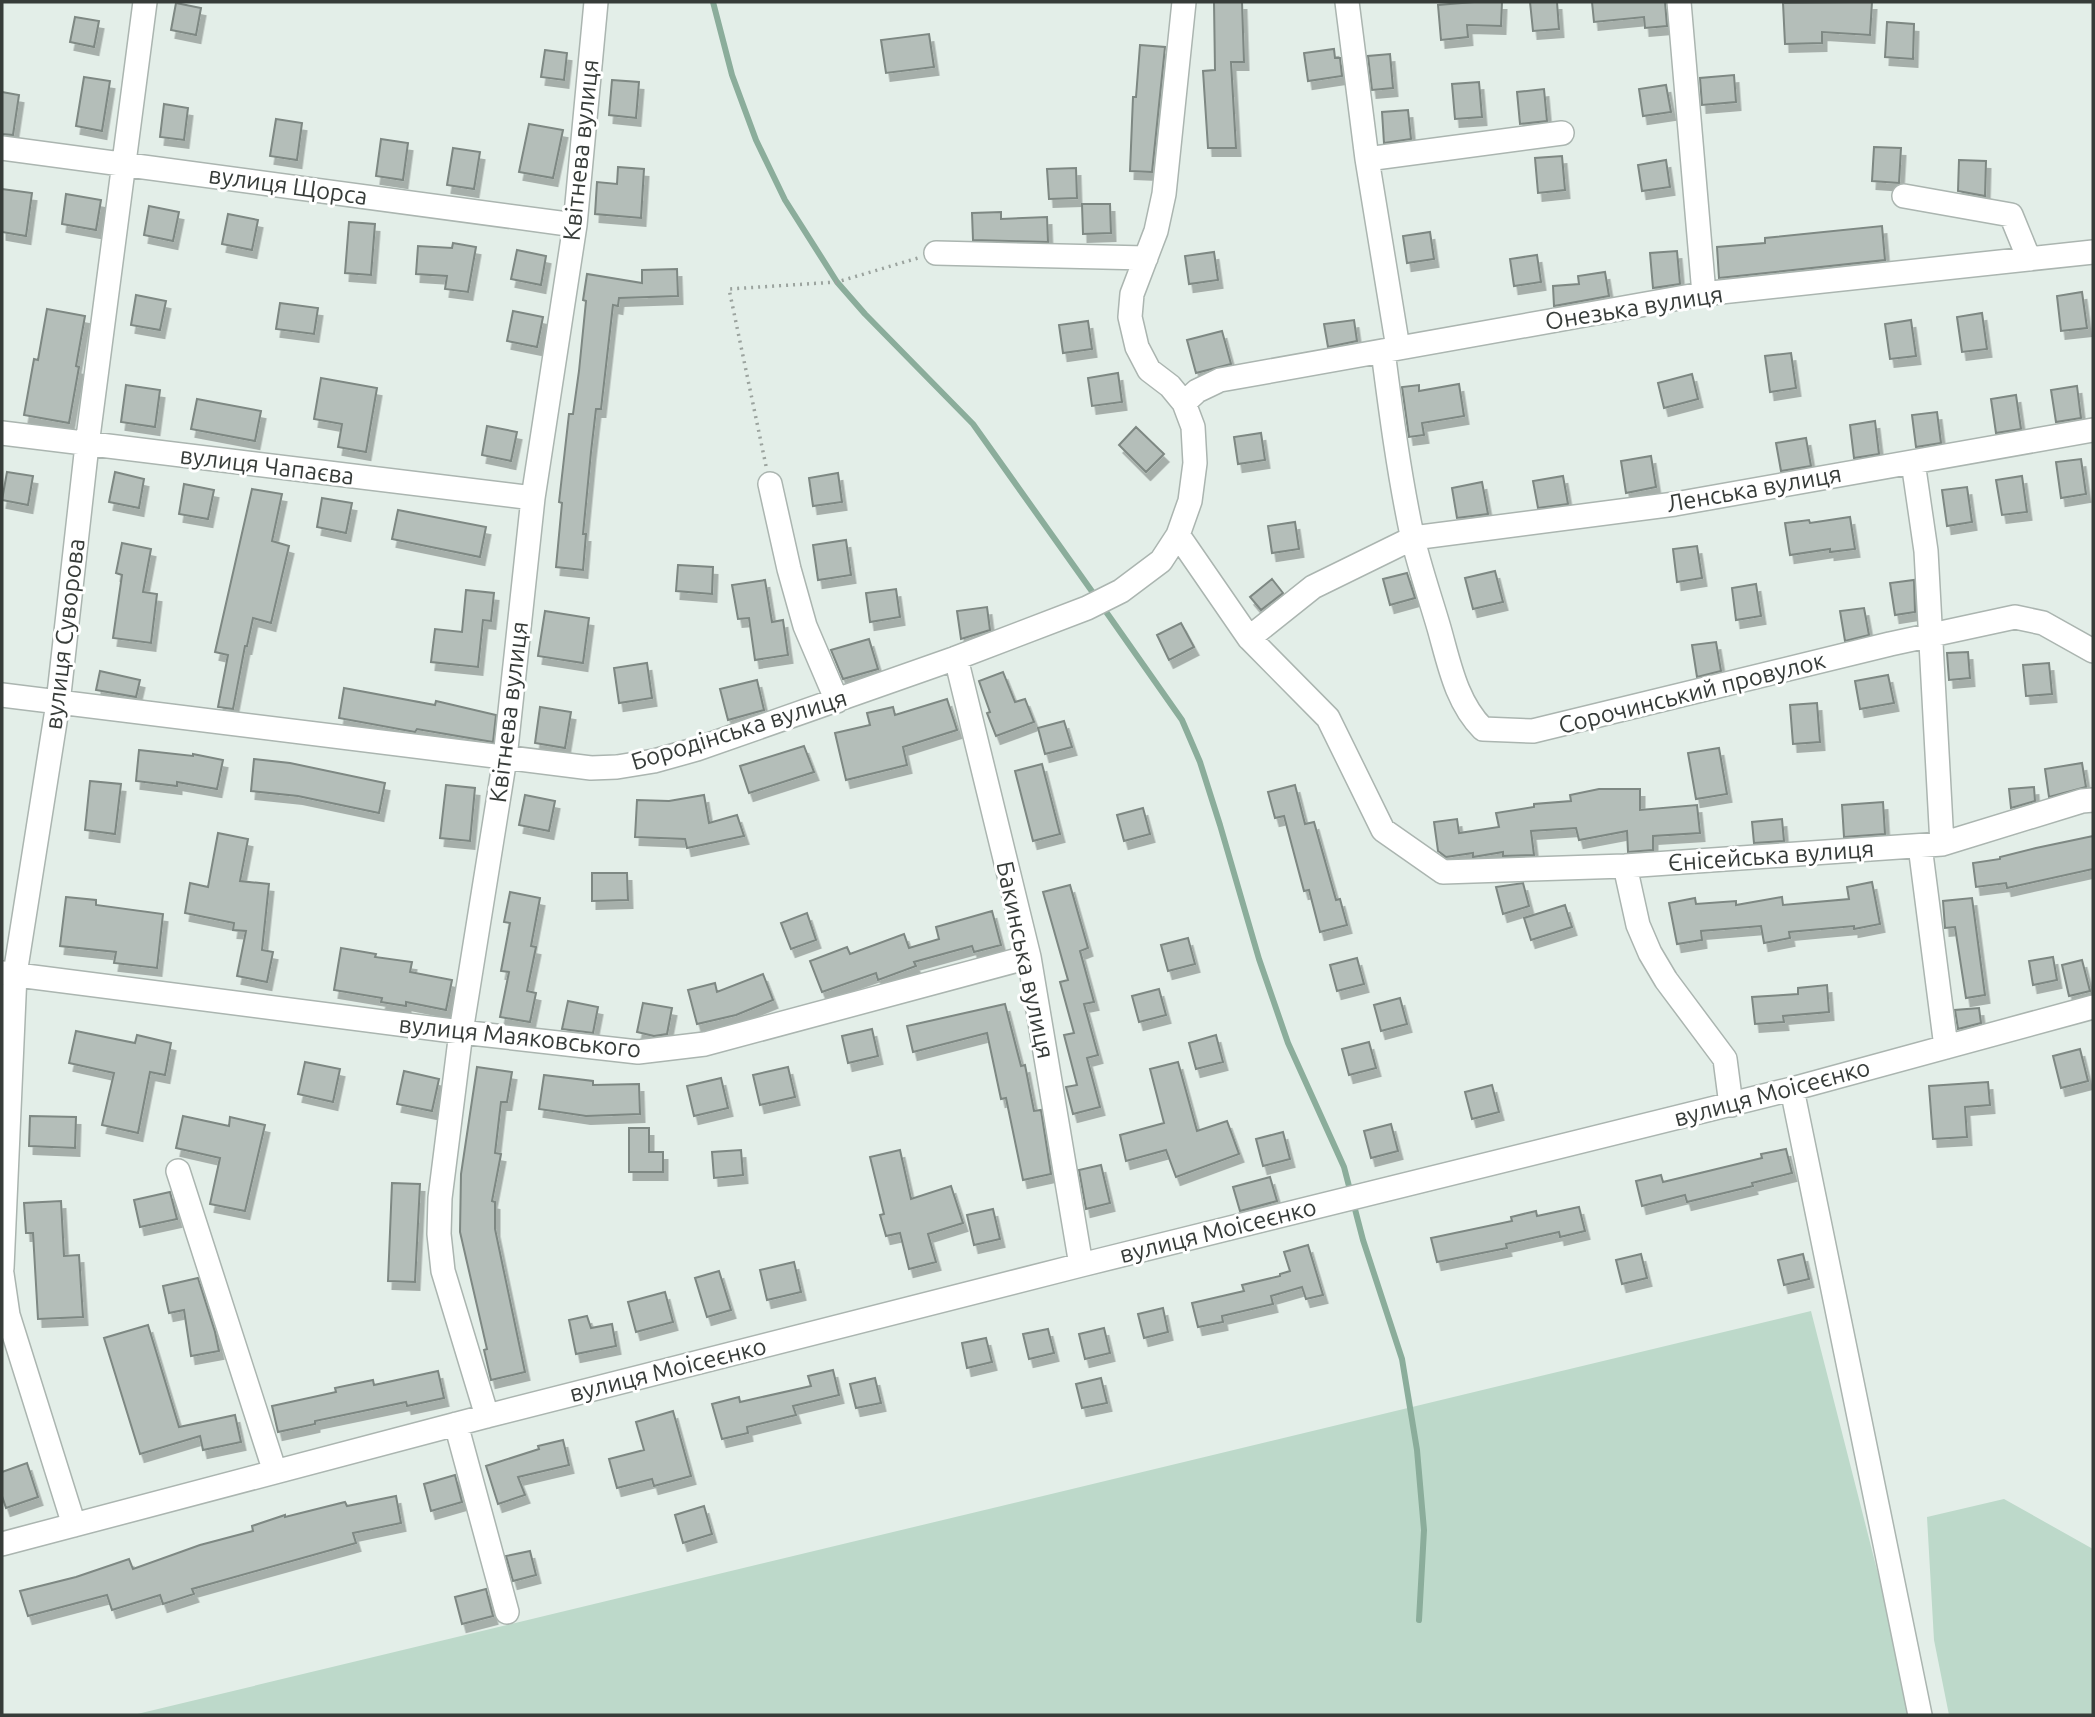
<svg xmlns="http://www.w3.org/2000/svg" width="2095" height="1717" viewBox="0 0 2095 1717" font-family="Ubuntu,sans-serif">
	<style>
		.green { fill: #bdd9ca }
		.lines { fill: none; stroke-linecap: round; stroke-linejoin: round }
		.stream { stroke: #8bad9b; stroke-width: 6 }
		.building { fill: #b4beb9; stroke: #7e8883; stroke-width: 2; filter: url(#shadow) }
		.minor-casing { stroke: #abb5b0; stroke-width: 26 }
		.path { stroke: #9ba39e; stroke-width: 3.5; stroke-dasharray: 2 5; stroke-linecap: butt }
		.minor { stroke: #fff; stroke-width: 23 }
		.labels { text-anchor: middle; stroke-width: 6; stroke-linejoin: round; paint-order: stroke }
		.street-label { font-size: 24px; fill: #373c39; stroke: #fff }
	</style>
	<defs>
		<filter id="shadow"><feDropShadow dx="4.5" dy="8" stdDeviation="0" flood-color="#0004"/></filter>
	</defs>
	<rect width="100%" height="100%" fill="#e3eee8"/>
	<!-- green -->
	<path class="green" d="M1811,1311L1914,1715H133Z
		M2004,1499L2093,1549V1715H1949L1934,1640L1927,1517Z"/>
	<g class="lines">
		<!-- stream -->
		<path class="stream" d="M713,2L732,75L756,140L785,200L837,282L865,314L973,424L1096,597
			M1102,606L1182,720L1200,762L1220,825L1259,959L1288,1043L1344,1167L1363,1240L1402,1359L1417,1450L1424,1530L1419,1620"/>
	</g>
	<!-- building -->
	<path class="building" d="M1214,2H1242L1244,62H1231L1236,148H1208L1203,71L1215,70Z
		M1474,2H1502L1501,26L1467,25L1468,37L1441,40L1438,5Z
		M1530,2H1557L1559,29L1533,31Z
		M1592,2H1665L1667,26L1645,28L1644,17L1594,22Z
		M1872,2L1870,35L1822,32V43L1785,44L1783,3Z
		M176,3L201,8L196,35L171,30Z
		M75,17L99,21L94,47L70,42Z
		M1887,22L1914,24L1913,59L1885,57Z
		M929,34L934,67L886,73L881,40Z
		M1140,45L1165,47L1152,172L1130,171L1133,97H1136Z
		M1334,49L1335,58H1340L1342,76L1308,81L1304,53Z
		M545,50L567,53L564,80L541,77Z
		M1390,54L1393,88L1372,90L1368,56Z
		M1734,75L1736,102L1702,105L1700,78Z
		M84,77L110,81L102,131L76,126Z
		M612,80L639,82L636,118L609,115Z
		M1479,82L1482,117L1455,119L1452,84Z
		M1666,85L1671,112L1643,116L1639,89Z
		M1544,89L1547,121L1520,124L1517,92Z
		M2,92L19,95L13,135L2,134Z
		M164,104L188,108L184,140L160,137Z
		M1408,110L1411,139L1384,143L1382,112Z
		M276,119L302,123L297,160L270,156Z
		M529,124L563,130L553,178L519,172Z
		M381,139L408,143L403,180L376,176Z
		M1874,147L1901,148L1899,183L1872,181Z
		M453,148L480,152L474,189L447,185Z
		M1562,156L1565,190L1538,193L1535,158Z
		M1666,160L1670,187L1642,191L1638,165Z
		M1959,160L1986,161L1985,196L1958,191Z
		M618,167L644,169L641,218L595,214L597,182L617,184Z
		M1076,168L1077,198L1049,199L1047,169Z
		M2,189L32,193L26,236L2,232Z
		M66,194L101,200L96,230L62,224Z
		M1082,204H1110L1111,233L1083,234Z
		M149,206L179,212L173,241L144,235Z
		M1001,212V219L1047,217L1048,242L973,240L972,213Z
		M228,214L258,220L252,250L222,244Z
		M349,222L375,224L371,275L345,273Z
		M1882,226L1885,260L1719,278L1717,247L1765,243V238Z
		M1430,232L1434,259L1407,263L1403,236Z
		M453,243L476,247L468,292L445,289L447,276L416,274L418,246L452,248Z
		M517,250L546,256L541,285L511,279Z
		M1677,251L1680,284L1653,288L1650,253Z
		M1214,252L1218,280L1189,284L1185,256Z
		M1537,255L1541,282L1514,286L1510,259Z
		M677,269L678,296L619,298L618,306L613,305L601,409H596L591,452L583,534H586L583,570L556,567L562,503L559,502L563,467L569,414H573L579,371L586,301L583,300L587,274L642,283V270Z
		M1605,272L1609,296L1554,306L1553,286L1579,284L1578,276Z
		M2082,292L2087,328L2061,331L2057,296Z
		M136,295L166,301L160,330L131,325Z
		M280,303L318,308L314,334L276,329Z
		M47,309L85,316L76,366L79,367L69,423L24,415L34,359L38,360Z
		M513,311L543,317L537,347L507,341Z
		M1982,313L1987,349L1962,352L1957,317Z
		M1354,320L1357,341L1328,347L1324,324Z
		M1911,320L1916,356L1890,359L1885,324Z
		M1088,321L1092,349L1063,353L1059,325Z
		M1222,331L1231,364L1196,373L1187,340Z
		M1791,353L1796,388L1770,392L1765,356Z
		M1118,373L1122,402L1092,406L1088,378Z
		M1692,374L1698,399L1664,408L1658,383Z
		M321,378L377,388L366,452L338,447L342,424L314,419Z
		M1459,384L1464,416L1422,423L1424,435L1409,437L1402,387L1419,385V391Z
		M126,385L160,390L155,427L121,422Z
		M2077,386L2081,418L2056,422L2051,390Z
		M2016,395L2021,429L1996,433L1991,399Z
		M197,399L261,411L255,441L191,429Z
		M1937,412L1941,443L1916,447L1912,415Z
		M1875,421L1879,454L1854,458L1850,425Z
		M487,426L517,432L511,461L482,455Z
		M1136,427L1164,454L1146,472L1119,445Z
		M1261,433L1265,460L1238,464L1234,437Z
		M1806,438L1811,466L1781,471L1776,443Z
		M1651,456L1656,487L1626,493L1621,461Z
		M2081,459L2086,494L2061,498L2056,462Z
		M7,472L33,476L28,505L2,500Z
		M115,472L144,479L139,508L109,502Z
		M838,473L842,502L813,506L809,478Z
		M1563,476L1568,504L1538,508L1533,481Z
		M2022,476L2027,512L2002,515L1996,480Z
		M1482,482L1488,514L1457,518L1452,488Z
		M184,484L214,490L208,519L179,514Z
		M1967,487L1972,522L1947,526L1942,490Z
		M252,489L282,494L272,541L289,546L271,623L253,618L247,646H245L233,709L218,707L228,655L215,652Z
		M322,498L352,503L346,533L317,527Z
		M398,510L486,527L480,557L392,539Z
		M1850,517L1855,549L1830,552V549L1790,555L1785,523L1809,520L1810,523Z
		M1295,522L1299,549L1272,553L1268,526Z
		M846,540L851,575L818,580L813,545Z
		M122,543L151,549L143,592L157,594L151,643L113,638L122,575L116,573Z
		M1697,546L1702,578L1677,582L1673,549Z
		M678,565L713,567L712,594L676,591Z
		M1495,571L1503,602L1473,609L1465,578Z
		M1407,573L1415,598L1390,605L1383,579Z
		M1272,579L1283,593L1261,610L1250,597Z
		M765,580L772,622L783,620L788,655L755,660L749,618L738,619L732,585Z
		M1914,580L1915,612L1895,615L1890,583Z
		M1756,584L1761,616L1736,620L1732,588Z
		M896,589L900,617L870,622L866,593Z
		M466,590L494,593L491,621L483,620L478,667L431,662L435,629L462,632Z
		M987,607L990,630L961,639L957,611Z
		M1864,608L1869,635L1845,641L1840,611Z
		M545,611L589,618L583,663L538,656Z
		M1181,623L1194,647L1169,660L1157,635Z
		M869,639L878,669L843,679L831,650Z
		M1716,642L1721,671L1697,677L1692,645Z
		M1968,652L1970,678L1949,680L1947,653Z
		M647,663L652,698L619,703L614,668Z
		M2049,663L2052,694L2026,696L2023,665Z
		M100,671L140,680L136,697L96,690Z
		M1003,672L1015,702L1025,699L1034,722L996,736L987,713L990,712L979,681Z
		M1888,675L1894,703L1860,709L1855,681Z
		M757,680L764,710L728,720L720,689Z
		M344,688L435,705L436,701L496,715L493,742L417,729L415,732L339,718Z
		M947,699L957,730L903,747L907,765L846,780L835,733L870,725L867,713L893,707L895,715Z
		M1817,703L1820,742L1793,744L1790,705Z
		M540,707L571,712L565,748L535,743Z
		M1064,721L1072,747L1045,754L1038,728Z
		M804,746L814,772L749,793L740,766Z
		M1719,748L1727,794L1696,799L1688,753Z
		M139,750L193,756V754L223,760L217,789L177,782V786L136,781Z
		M254,759L290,763L385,783L379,813L298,796L251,791Z
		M2082,763L2086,787L2049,797L2045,769Z
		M1042,764L1060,834L1033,841L1015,771Z
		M90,781L121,784L115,834L85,830Z
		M446,785L475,788L470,841L440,838Z
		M1295,785L1305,824L1314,822L1336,900L1340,899L1347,925L1320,932L1309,890L1304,891L1284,816L1275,818L1268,792Z
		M2034,787L2035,801L2011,808L2009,789Z
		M1599,789H1640V810L1697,805L1700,833L1653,836V850L1628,852L1627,831L1579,840L1576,828L1531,831L1534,855L1503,856V852L1473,857V853L1446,857L1438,851L1434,822L1457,819L1459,833L1499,827L1496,813L1534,807V804L1571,801L1570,795Z
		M525,795L555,801L549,831L519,825Z
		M704,795L709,823L737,815L744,836L687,848L685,839L635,837L637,800L669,801Z
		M1883,802L1885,834L1844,837L1842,805Z
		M1143,808L1150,834L1124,841L1117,815Z
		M1782,819L1784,841L1754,843L1752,822Z
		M218,833L248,839L240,881L269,884L262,950L273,952L267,982L237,976L246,931L233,930L234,923L185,913L190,883L208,887Z
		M2093,836V869L2007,888L2006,883L1976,887L1973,863L2000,859V857L2036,848Z
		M592,873H627L628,900L592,901Z
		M1872,882L1880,924L1854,929V926L1789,932L1790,938L1764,943L1761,926L1701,931L1702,940L1677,944L1669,903L1695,898L1696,904L1736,901V905L1782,897L1783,905L1849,899L1847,887Z
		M1523,883L1529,906L1503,914L1496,887Z
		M1070,885L1088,948L1080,951L1094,1002L1084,1004L1098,1055L1087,1058L1100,1107L1073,1114L1066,1087L1077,1085L1064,1035L1074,1033L1060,982L1068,980L1043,892Z
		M510,892L540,898L531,946L536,947L527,991L536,993L530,1022L500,1017L509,972L501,971L510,923L504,922Z
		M66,897L96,900V905L163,914L157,968L114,963L116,952L60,946Z
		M1972,898L1985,995L1966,998L1955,927L1945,928L1943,901Z
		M1565,905L1572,927L1531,940L1524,918Z
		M992,911L1001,945L974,952L972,946L914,962L916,966L878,980L876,973L822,992L810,961L847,947L850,954L904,934L909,948L939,939L936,927Z
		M807,913L816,940L791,949L781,923Z
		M1188,938L1195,964L1168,971L1161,945Z
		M341,948L376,954L375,957L412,962L410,972L452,980L446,1010L406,1002V1006L381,1002L382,998L334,990Z
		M2053,957L2057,980L2033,985L2029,961Z
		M1357,958L1364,984L1337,991L1330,965Z
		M2082,960L2090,991L2069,996L2062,965Z
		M763,974L773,1000L736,1015L697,1024L688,990L715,983L717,992Z
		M1827,985L1829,1012L1783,1016L1784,1022L1755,1024L1752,997L1798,994V988Z
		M1159,989L1166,1015L1139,1022L1132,996Z
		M1400,998L1407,1024L1381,1031L1374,1005Z
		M568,1001L598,1007L593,1033L562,1029Z
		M643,1003L672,1008L667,1034L654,1036L637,1032Z
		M1005,1004L1021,1066L1025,1065L1034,1111L1041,1110L1051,1174L1023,1180L1006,1098L1001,1099L987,1033L913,1052L907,1026Z
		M1979,1008L1981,1023L1958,1029L1955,1010Z
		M872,1029L878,1056L848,1063L842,1036Z
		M76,1031L135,1043L137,1035L171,1043L165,1075L150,1072L138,1133L102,1125L114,1073L69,1063Z
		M1216,1035L1223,1062L1196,1069L1189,1043Z
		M1369,1042L1376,1068L1349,1075L1342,1049Z
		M2080,1049L2088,1081L2061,1088L2053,1056Z
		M305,1062L340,1069L333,1102L298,1094Z
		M1178,1062L1197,1131L1227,1121L1239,1154L1176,1177L1166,1150L1126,1161L1120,1135L1164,1123L1150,1069Z
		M477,1067L512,1072L507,1102H501L495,1153L501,1154L492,1201L495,1202V1229L525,1372L491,1380L484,1350L487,1349L460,1232L461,1174Z
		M788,1067L795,1097L760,1105L753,1075Z
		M404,1071L439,1079L432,1111L397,1104Z
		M544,1075L593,1081V1085L639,1084L640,1114L586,1116L539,1109Z
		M721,1078L728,1108L694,1116L687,1086Z
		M1988,1082L1990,1105L1965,1107L1967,1137L1933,1139L1929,1086Z
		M1492,1085L1499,1112L1472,1119L1465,1092Z
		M30,1116L76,1117L75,1148L29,1146Z
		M183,1116L229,1126L230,1117L265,1125L245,1211L210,1204L220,1158L176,1148Z
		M1391,1124L1398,1151L1371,1158L1364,1131Z
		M629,1128H649V1152H663V1172H629Z
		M1283,1132L1290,1159L1263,1166L1256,1139Z
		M1786,1149L1792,1173L1752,1183L1753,1186L1687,1202L1685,1195L1642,1206L1636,1181L1661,1175L1663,1182L1762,1158L1761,1154Z
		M741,1150L743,1175L714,1178L712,1152Z
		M900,1150L911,1199L951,1186L963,1223L928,1234L936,1262L909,1269L900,1233L886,1236L880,1215L884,1214L870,1157Z
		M1101,1165L1110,1203L1086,1209L1079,1170Z
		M1270,1177L1277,1201L1240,1211L1233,1187Z
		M392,1183L420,1184L415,1282L388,1281Z
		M170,1192L177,1219L140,1227L134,1200Z
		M61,1201L64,1256L79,1255L83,1317L38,1319L33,1233H26L24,1203Z
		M1579,1207L1585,1231L1560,1237L1559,1232L1506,1244L1507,1248L1437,1262L1431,1238L1512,1221L1511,1217L1536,1211L1537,1216Z
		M993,1209L1000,1239L974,1245L967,1215Z
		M1308,1245L1323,1295L1306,1299L1302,1287L1271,1296L1273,1304L1222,1316L1223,1322L1198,1327L1192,1303L1244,1291L1242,1285L1280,1276V1274L1290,1271L1284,1252Z
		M1641,1254L1647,1278L1622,1284L1616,1260Z
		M1803,1254L1809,1279L1784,1285L1778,1260Z
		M794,1262L801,1292L767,1300L760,1270Z
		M719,1271L731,1310L707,1317L695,1278Z
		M198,1278L215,1332L219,1351L191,1356L184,1310L169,1313L163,1286Z
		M665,1292L673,1322L636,1332L628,1302Z
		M1163,1308L1168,1332L1144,1338L1138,1314Z
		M587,1316L591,1328L612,1324L616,1346L576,1354L569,1320Z
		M148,1325L179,1427L235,1415L241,1442L203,1450L200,1436L140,1454L104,1338Z
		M1104,1328L1110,1353L1085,1359L1079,1334Z
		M1048,1329L1054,1353L1029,1359L1023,1334Z
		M986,1338L992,1362L967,1368L962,1343Z
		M833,1370L839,1395L793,1406L796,1415L747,1427L748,1433L722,1439L712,1404L739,1397L740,1402L811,1386L808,1376Z
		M438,1371L444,1398L407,1406L406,1402L315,1421V1424L278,1432L272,1406L336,1392L335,1388L373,1380L374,1385Z
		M875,1378L881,1403L856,1408L850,1384Z
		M1101,1378L1107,1403L1082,1408L1076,1384Z
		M673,1411L691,1476L654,1486L652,1479L617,1488L609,1459L644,1450L636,1422Z
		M563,1440L569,1465L518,1477L525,1495L498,1504L486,1466L539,1449L538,1446Z
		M27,1463L38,1497L6,1508L2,1496V1472Z
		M455,1475L462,1502L431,1511L424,1484Z
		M396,1496L401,1523L353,1533L356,1543L192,1589L194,1594L163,1604L160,1595L112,1610L107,1595L28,1616L20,1591L76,1577L129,1559L133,1569L200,1545L253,1531L252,1526L285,1515V1517L345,1502L347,1506Z
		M704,1506L712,1534L683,1543L675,1515Z
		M530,1551L536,1575L513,1581L506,1556Z
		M486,1589L493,1616L462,1624L455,1597Z"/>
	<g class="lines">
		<!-- minor casing -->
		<g class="minor-casing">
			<path id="minor" d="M1347,2L1367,159L1398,348
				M1679,2L1704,294
				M2,148L575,225
				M1367,159L1562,133
				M1904,196L2011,215L2029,259
				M936,253L1146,258
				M1383,351C1391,413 1399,474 1412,535C1419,566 1430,597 1439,628C1449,663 1456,702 1483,729L1533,731L1890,644L2015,617L2043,623L2093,651
				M1184,403L1197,391L1220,380L1702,294L2093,252
				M2,433L533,498
				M1913,462L1926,551L1942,844
				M770,484L789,569L805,626L837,701
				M1178,535L1249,638L1328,718L1383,830L1443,872L1625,866L1942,844L2082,801L2093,800
				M1249,638L1313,587L1413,538L1675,504L2093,430
				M956,658L1029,957L1081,1265
				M2,695L591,768L617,767L654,761L697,749L956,658L1087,608L1121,591L1161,561L1178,535L1190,501L1195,463L1193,427L1184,403L1170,386L1149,370L1137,347L1130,317L1132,294L1156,231L1164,194L1184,2
				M1920,846L1946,1047
				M1625,866L1638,925L1650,953L1666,980L1725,1059L1731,1105
				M2,973L461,1032L638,1052L705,1044L1029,957
				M1792,1089L1920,1715
				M178,1171L275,1472
				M2,1268L15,974L58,703L87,445L145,2
				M2,1274L8,1315L74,1525
				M487,1416L443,1271L439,1234L440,1198L461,1032L505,758L533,498L575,225L596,2
				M456,1424L507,1612
				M2,1544L487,1416L1081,1265L1792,1089L2093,1007"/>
		</g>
		<!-- path -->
		<path class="path" d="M766,466L729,289L837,282L918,258"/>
		<!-- minor -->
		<use href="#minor" class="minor"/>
	</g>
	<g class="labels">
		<!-- street labels -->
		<g class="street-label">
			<text transform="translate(581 150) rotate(-84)" y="8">Квітнева вулиця</text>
			<text transform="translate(288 186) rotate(8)" y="8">вулиця Щорса</text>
			<text transform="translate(1634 308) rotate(-9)" y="8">Онезька вулиця</text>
			<text transform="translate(267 466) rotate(7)" y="8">вулиця Чапаєва</text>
			<text transform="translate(1754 489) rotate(-10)" y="8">Ленська вулиця</text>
			<text transform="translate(65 634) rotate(-83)" y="8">вулиця Суворова</text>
			<text transform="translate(1692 693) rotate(-14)" y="8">Сорочинський провулок</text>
			<text transform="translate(509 712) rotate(-83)" y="8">Квітнева вулиця</text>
			<text transform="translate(739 730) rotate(-17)" y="8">Бородінська вулиця</text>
			<text transform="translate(1771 856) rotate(-4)" y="8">Єнісейська вулиця</text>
			<text transform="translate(1025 960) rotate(78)" y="8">Бакинська вулиця</text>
			<text transform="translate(520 1037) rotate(6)" y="8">вулиця Маяковського</text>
			<text transform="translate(1772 1093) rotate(-15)" y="8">вулиця Моісеєнко</text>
			<text transform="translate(1218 1231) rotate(-14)" y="8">вулиця Моісеєнко</text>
			<text transform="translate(668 1370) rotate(-14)" y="8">вулиця Моісеєнко</text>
		</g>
	</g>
	<!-- border -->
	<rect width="2095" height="1717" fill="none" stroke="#373c39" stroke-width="7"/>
</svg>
